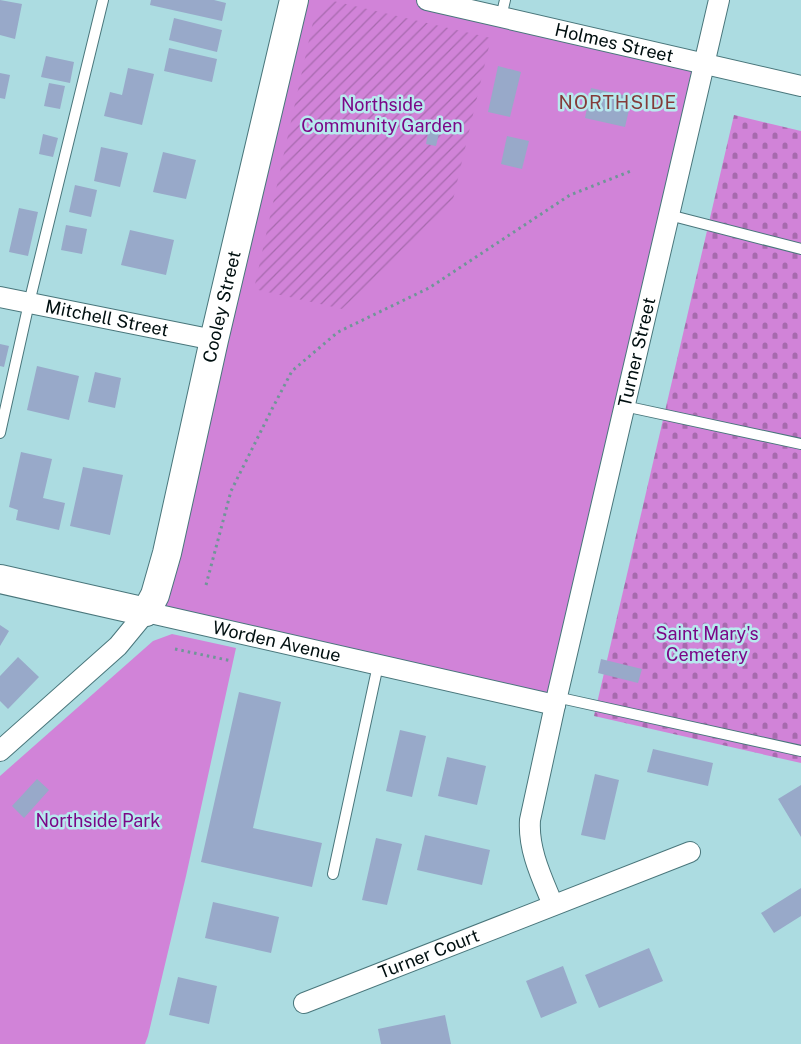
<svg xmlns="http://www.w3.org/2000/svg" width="801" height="1044" viewBox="0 0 801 1044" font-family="'Public Sans',sans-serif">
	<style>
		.cemetery { fill: url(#cemetery-stones) }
		.park { fill: #d183d8 }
		.garden { fill: url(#garden-furrows) }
		.building { fill: #98a9c9 }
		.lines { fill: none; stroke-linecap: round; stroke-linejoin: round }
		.lane-casing { stroke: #49767b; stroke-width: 12 }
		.street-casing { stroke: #49767b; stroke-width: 22 }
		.secondary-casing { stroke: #49767b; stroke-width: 30 }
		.path { stroke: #709598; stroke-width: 3; stroke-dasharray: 2.5 4; stroke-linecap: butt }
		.lane { stroke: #fff; stroke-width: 10 }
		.street { stroke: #fff; stroke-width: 20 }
		.secondary { stroke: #fff; stroke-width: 28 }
		.labels { text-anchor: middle; stroke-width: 5; stroke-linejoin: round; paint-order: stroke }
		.street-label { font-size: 18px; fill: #000f10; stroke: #b8e9ee }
		.park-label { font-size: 18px; fill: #7b0787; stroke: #b8e9ee }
		.neighbourhood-label { font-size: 19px; letter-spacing: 1px; fill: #833b39; stroke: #b8e9ee }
	</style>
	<defs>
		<pattern id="cemetery-stones" width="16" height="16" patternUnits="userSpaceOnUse" patternTransform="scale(1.25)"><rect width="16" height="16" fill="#d183d8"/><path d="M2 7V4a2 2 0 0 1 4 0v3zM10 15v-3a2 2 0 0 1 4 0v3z" fill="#a76aae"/></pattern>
		<pattern id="garden-furrows" width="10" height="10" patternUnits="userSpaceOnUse" patternTransform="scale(1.25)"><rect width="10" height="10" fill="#d183d8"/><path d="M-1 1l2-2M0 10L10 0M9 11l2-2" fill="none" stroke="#a76aae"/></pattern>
	</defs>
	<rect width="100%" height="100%" fill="#acdce1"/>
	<!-- cemetery -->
	<path class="cemetery" d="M734,115L801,131V763L594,716Z"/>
	<!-- park -->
	<path class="park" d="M294,0H427L705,64L555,705L146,612Z
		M172,634L236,648L186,876L148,1036L145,1044H0V776L153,641Z"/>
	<!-- garden -->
	<path class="garden" d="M329,0L491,38L452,204L342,309L254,289L315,13Z"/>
	<!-- building -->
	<path class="building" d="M0,0L22,4L15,39L0,35Z
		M151,0H214L226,3L222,21L150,5Z
		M174,18L222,30L217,52L169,40Z
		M169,48L217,59L212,82L164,71Z
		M46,56L74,62L70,83L41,77Z
		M498,66L521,72L510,117L488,112Z
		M128,68L154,74L142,125L104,116L110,92L122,95Z
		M0,73L10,75L5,99L0,98Z
		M49,83L65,86L60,109L44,106Z
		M591,88L632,97L625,127L585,118Z
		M430,123L441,125L436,146L426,144Z
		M43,134L58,138L53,157L39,154Z
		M507,136L529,141L522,169L501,164Z
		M101,147L128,153L120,187L94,181Z
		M163,152L196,160L186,199L153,192Z
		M75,185L97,190L91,217L69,212Z
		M19,208L38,212L28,256L9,252Z
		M66,225L87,229L82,254L61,250Z
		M130,230L174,240L166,275L121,265Z
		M0,344L9,346L4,367L0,366Z
		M37,366L79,376L69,420L27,410Z
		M95,372L121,378L115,408L88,402Z
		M21,452L52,459L43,498L65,503L59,530L16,520L18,510L9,507Z
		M83,467L123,475L110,535L70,526Z
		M0,625L9,631L0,646Z
		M18,657L39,677L8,709L0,701V676Z
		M601,659L642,669L638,683L598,673Z
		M239,692L281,702L253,828L322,843L312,887L201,862Z
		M400,730L426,736L412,797L386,791Z
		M653,749L713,763L708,786L647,772Z
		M447,757L486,766L477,805L438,796Z
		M595,774L619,780L605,840L581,835Z
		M37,779L49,790L24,818L12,806Z
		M801,785V837L778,799Z
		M425,835L490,850L482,885L417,870Z
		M376,838L402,844L387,905L362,900Z
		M801,888V916L774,933L761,913Z
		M213,902L279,917L271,953L205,938Z
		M649,948L663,981L599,1008L585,975Z
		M563,966L577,1003L541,1018L526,981Z
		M178,977L217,986L209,1024L169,1015Z
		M445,1015L451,1044H381L378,1029Z"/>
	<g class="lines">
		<!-- lane casing -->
		<g class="lane-casing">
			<path id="lane" d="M501,17L505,0
				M669,215L801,249
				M624,406L801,444
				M0,433L29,303L103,0
				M556,697L801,751
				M333,874L378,665"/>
		</g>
		<!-- street casing -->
		<g class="street-casing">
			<g id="street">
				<path id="s1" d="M427,0L801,86"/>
				<path id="s2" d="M0,297L214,340"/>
				<path id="s3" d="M0,751L118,646L146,612L555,705"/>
				<path id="s4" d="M553,905C542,878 528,850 530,820L555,705L719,0"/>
				<path id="s5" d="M304,1003L690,852"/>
			</g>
		</g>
		<!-- secondary casing -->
		<g class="secondary-casing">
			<g id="secondary">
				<path id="s6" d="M0,579L146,612L155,595L167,553L214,340L294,0"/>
			</g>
		</g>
		<!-- path -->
		<path class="path" d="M206,585L231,491L272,409L292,371L338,332L429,288L570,195L631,171
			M175,649L232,661"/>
		<!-- lane -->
		<use href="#lane" class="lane"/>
		<!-- street -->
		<use href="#street" class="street"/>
		<!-- secondary -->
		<use href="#secondary" class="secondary"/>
	</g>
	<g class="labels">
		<!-- street labels -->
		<g class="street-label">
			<text dy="6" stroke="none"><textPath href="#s1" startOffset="192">Holmes Street</textPath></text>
			<text dy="6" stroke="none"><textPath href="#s6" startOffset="465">Cooley Street</textPath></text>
			<text dy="6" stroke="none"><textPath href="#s2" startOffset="109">Mitchell Street</textPath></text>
			<text dy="6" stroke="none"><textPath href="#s4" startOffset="569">Turner Street</textPath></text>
			<text dy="6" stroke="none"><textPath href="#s3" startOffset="336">Worden Avenue</textPath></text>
			<text dy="6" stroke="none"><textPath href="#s5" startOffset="134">Turner Court</textPath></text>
		</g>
		<!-- park labels -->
		<g class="park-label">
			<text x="382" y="111">Northside<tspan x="382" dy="21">Community Garden</tspan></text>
			<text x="707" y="640">Saint Mary's<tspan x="707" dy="21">Cemetery</tspan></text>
			<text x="98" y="827">Northside Park</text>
		</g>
		<!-- neighbourhood labels -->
		<g class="neighbourhood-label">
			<text x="618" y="109">NORTHSIDE</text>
		</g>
	</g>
</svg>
